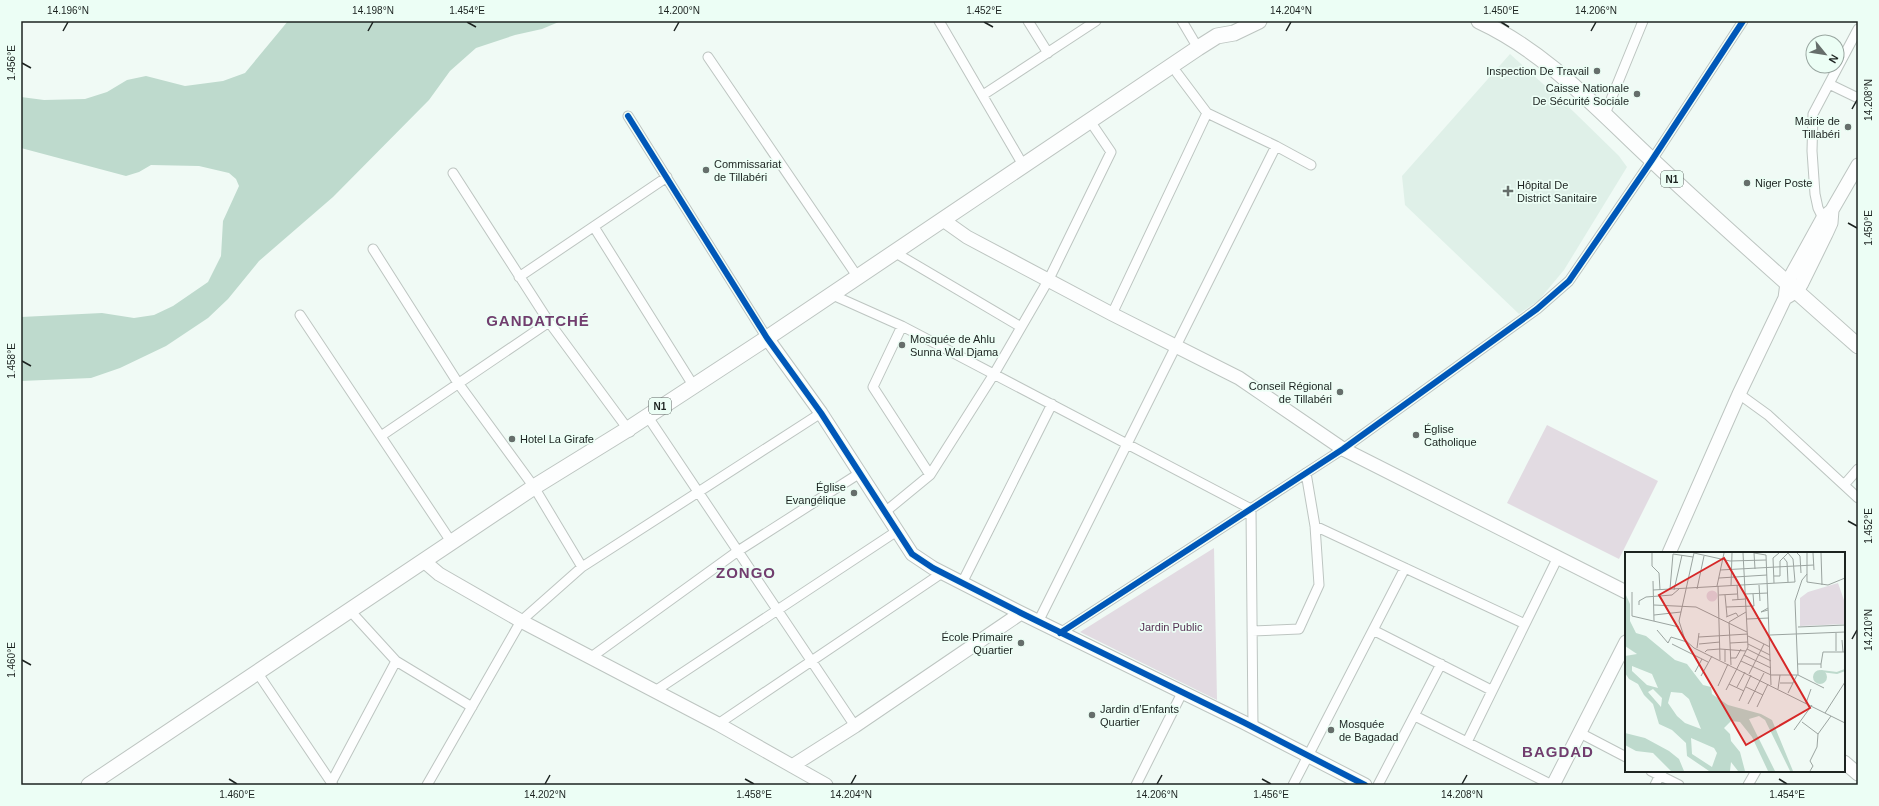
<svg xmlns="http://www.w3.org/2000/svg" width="1879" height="806" viewBox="0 0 1879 806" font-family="Helvetica,sans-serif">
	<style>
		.built { fill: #dff0e8 }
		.green { fill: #e2dbe2 }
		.water { fill: #bedacd }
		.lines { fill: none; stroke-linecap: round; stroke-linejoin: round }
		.street-casing { stroke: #bdc5c1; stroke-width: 11 }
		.secondary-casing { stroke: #bdc5c1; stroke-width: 15 }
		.primary-casing { stroke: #bdc5c1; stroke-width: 17 }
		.street { stroke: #fdfefe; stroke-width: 9 }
		.secondary { stroke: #fdfefe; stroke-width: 13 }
		.primary { stroke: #fdfefe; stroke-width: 15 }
		.cycleway-casing { stroke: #ecfef5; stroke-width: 8 }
		.cycleway { stroke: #0057b8; stroke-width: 6 }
		.ticks { fill: none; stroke: #1c2320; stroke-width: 1.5 }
		.poi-dot { fill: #666e6b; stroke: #ecfef5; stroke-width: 1.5 }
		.labels { text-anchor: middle; stroke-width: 3.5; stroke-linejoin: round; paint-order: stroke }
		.shield { fill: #ecfef5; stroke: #5a6560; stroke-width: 1 }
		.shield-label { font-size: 10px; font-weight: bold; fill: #1c2320 }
		.poi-label { font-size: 11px; fill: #1c2320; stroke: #ecfef5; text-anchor: start }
		.park-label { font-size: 11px; fill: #573154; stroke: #ecfef5 }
		.district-label { font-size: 15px; font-weight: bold; letter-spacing: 1px; fill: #713d6e; stroke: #ecfef5 }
		.inset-river { fill: none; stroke: #bedacd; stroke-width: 2 }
		.inset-road { fill: none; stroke: #9ba4a0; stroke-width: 1 }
		.view { fill: #d62828; fill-opacity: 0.15; stroke: #d62828; stroke-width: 2 }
		.inset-edge { fill: none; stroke: #1c2320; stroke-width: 2 }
		.neatline { fill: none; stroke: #1c2320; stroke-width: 1.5 }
		.ticks-label { font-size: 10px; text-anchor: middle; fill: #1c2320 }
	</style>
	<rect width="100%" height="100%" fill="#f0faf5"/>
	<!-- built -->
	<path class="built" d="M1510,54L1574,112L1619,156L1627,167L1564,270L1539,300L1519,314L1405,205L1402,176Z"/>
	<!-- green -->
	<path class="green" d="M1547,425L1658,481L1619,559L1507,503Z
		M1214,548L1217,700L1080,632Z"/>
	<!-- water -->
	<path class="water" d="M288,21H561L542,29L515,35L476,48L450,71L429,100L333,197L259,261L228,299L208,318L166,346L120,368L91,378L21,381V317L102,313L134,318L154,315L173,306L208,282L221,256L223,221L239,186L236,179L229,173L199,166L151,165L139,172L126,176L21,148V97L44,100L85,99L107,92L127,80L146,76L185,86L223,81L245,73Z"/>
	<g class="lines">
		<!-- street casing -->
		<g class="street-casing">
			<path id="street" d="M939,21L1023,165
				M1028,21L1048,53
				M1182,21L1198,48
				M708,57L857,276
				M1177,73L1207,113L1276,146L1311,165
				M1829,84L1858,98
				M983,95L1096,21
				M1605,114L1643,21
				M628,116L767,338
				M453,173L549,322L630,432
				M1828,221L1823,218L1818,208L1815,194L1812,151L1813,114L1858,29
				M594,227L693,385
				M373,249L458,383L534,487L582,567
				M894,252L1021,327
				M519,277L667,177
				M837,297L902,326L1251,509L1253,728
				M1112,314L1207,113
				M300,315L452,543
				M902,326L873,387L930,475
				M1739,394L1768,415L1858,498
				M650,420L855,726
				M381,436L549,322
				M1844,485L1858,469
				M885,512L930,475L994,374L1049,279L1111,152L1092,124
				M1315,526L1525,624
				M962,583L1052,404
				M354,615L396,661L472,707
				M1038,622L1276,146
				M1373,630L1491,690
				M1252,631L1299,629L1319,585L1315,526L1306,473
				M1060,633L1343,449L1537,309L1569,281L1652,160L1743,21
				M590,658L738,551L860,473
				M261,678L333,785
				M655,691L897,531
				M1415,716L1552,785
				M718,724L942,573
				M1580,733L1626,757
				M1467,742L1558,557
				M1651,771L1679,785
				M331,783L396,661
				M427,785L521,621L582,567L821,413
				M1136,785L1182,693
				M1293,785L1405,568
				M1378,785L1441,664
				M1655,785L1662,771
				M1748,785L1756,771"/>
		</g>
		<!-- secondary casing -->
		<g class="secondary-casing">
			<path id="secondary" d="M943,220L967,237L1112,314L1239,378L1343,449L1626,592
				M1787,297L1797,291L1802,283L1826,234L1831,223L1832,210
				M767,338L821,413L912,554L933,568L1021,613L1243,722L1365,785
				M1669,553L1739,394L1785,298L1787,283L1823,218L1832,210L1858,165
				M425,562L439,574L521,621L718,724L826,785
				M1844,762L1858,774
				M792,766L855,726L1021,613
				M1553,785L1626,642"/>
		</g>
		<!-- primary casing -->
		<g class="primary-casing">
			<path id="primary" d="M1479,21C1548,53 1598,110 1653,161C1720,224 1789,285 1858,346
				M89,785L534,487L628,429L767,338L1198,48L1217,36L1234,33L1259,21"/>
		</g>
		<!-- street -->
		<use href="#street" class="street"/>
		<!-- secondary -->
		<use href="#secondary" class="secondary"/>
		<!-- primary -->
		<use href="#primary" class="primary"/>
		<!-- cycleway casing -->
		<g class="cycleway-casing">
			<path id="cycleway" d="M628,116L767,338L821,413L912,554L933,568L1021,613L1243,722L1365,785
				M1060,633L1343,449L1537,309L1569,281L1652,160L1743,21"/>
		</g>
		<!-- cycleway -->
		<use href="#cycleway" class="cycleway"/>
	</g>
	<!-- ticks -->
	<path class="ticks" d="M467,22L476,27M984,22L993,27M1501,22L1509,27M63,31L68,22M368,31L373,22M674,31L679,22M1286,31L1291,22M1591,31L1596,22M22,63L31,68M1852,109L1857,100M1848,223L1857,228M22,361L31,366M1848,521L1857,526M1852,639L1857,630M22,660L31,665M229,779L237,784M745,779L754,784M1262,779L1271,784M1779,779L1787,784M545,784L550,775M851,784L856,775M1157,784L1162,775M1462,784L1467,775"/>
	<!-- markers -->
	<g class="poi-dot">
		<circle cx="1597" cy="71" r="4"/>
		<circle cx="1637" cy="94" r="4"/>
		<circle cx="1848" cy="127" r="4"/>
		<circle cx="706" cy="170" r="4"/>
		<circle cx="1747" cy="183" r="4"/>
		<path d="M1506 185h4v4h4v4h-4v4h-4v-4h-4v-4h4z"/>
		<circle cx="902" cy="345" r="4"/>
		<circle cx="1340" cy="392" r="4"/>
		<circle cx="1416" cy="435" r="4"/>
		<circle cx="512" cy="439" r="4"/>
		<circle cx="854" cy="493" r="4"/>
		<circle cx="1021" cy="643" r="4"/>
		<circle cx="1092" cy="715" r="4"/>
		<circle cx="1331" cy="730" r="4"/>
	</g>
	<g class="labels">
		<!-- shield labels -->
		<g class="shield">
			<rect x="1661" y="171" width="22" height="16" rx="3"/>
			<rect x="649" y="398" width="22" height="16" rx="3"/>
		</g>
		<g class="shield-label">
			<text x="1672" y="183">N1</text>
			<text x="660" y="410">N1</text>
		</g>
		<!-- poi labels -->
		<g class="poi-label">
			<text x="1589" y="75" text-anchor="end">Inspection De Travail</text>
			<text x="1629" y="92" text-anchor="end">Caisse Nationale<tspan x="1629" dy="13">De Sécurité Sociale</tspan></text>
			<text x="1840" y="125" text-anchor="end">Mairie de<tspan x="1840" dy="13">Tillabéri</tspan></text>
			<text x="714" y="168">Commissariat<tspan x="714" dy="13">de Tillabéri</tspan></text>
			<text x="1755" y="187">Niger Poste</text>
			<text x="1517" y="189">Hôpital De<tspan x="1517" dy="13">District Sanitaire</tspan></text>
			<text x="910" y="343">Mosquée de Ahlu<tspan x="910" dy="13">Sunna Wal Djama</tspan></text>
			<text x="1332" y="390" text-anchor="end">Conseil Régional<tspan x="1332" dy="13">de Tillabéri</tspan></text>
			<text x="1424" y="433">Église<tspan x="1424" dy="13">Catholique</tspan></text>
			<text x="520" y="443">Hotel La Girafe</text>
			<text x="846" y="491" text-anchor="end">Église<tspan x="846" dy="13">Evangélique</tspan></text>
			<text x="1013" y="641" text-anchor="end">École Primaire<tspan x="1013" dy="13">Quartier</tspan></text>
			<text x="1100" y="713">Jardin d’Enfants<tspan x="1100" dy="13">Quartier</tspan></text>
			<text x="1339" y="728">Mosquée<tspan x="1339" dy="13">de Bagadad</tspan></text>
		</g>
		<!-- park labels -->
		<g class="park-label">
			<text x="1171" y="631">Jardin Public</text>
		</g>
		<!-- district labels -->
		<g class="district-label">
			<text x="538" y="326">GANDATCHÉ</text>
			<text x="746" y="578">ZONGO</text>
			<text x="1558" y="757">BAGDAD</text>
		</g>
	</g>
	<!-- overview -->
	<g transform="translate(1625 552)">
		<rect width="220" height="220" fill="#f0faf5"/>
		<path d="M213,31L220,51V72L175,74V46L183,40ZM81.5 44a5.5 5.5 0 1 1 11 0a5.5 5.5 0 1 1-11 0Z" fill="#e2dbe2"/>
		<path d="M0,41L5,52V69L11,81L21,84L50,108L62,112L78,133L86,135L87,142L103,153L136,162L147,168L168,219H165L140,168L134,164L124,167L150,219H143L127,185L115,170L106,169L99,176L105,182L106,189L115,200L120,219H113L106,210L105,219H84L62,204L61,191L47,178L34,172L28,152L19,143L13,132L4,127L0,121V104L12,102L0,94ZM7,114L27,122L33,136L22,133L7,119ZM28,137L37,146L36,155L23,140ZM46,140L57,141L64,147L76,177L60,171L52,164L43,151ZM66,186L89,196L92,201L87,215L67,202ZM188 125a7 7 0 1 1 14 0a7 7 0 1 1-14 0ZM0,181L20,186L44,199L54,207L59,219H46L28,201L11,199L0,193Z" fill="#bedacd" fill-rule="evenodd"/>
		<path class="inset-river" d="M196,119L212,121L220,118"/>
		<path class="inset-road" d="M27,1V14L34,21L35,38M69,1L105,9L141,8M69,1L54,69L60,88L69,96L220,171M129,1L130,17M129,1L141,3M172,1L175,4L176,21M182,1V30L203,33L220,26M188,1L189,18M196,1L197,33M141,3L146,133M158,5L162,10L163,30M95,18L189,13M182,22L177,28L170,49L173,123L199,136M94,26L142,23M28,29L29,69M149,31L148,6L154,1M112,33L113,48M134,33L135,49M92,34L99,1M93,34L95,108M106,34L107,1M45,37L48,2L68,5M72,37L79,4M28,38L170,30L168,7L163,1L155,9V24H149M49,38L57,3M7,40V64L54,75M120,42L143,41M94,43L112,42M100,43L102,64M107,48L120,47M14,53V49L21,45L47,43L54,37M29,53L71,55L122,80M101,55L129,54L128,42M143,56L136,60L143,58M29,63L56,60M101,65L111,61L113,64M122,67L144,66M173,75L220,73M32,78L43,91L46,85L62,90M211,81V99M145,83L220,80M123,84L145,95M74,85L123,82M217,88L218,100M105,91L123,90M47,92L83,110M74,92L95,90M123,92L145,103M72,96L74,81M122,97L146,109M80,100L82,98L95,97L121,99M119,103L146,116M105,106H111L116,97M116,109L146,123H173M100,110V97M173,112H196V116M196,112L198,100H220M106,113L104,70L121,60M70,120L77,107M124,122L139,92M76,124L87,104M155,131H168M104,132L119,139M93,134L103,112M112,135L120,120M121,135L138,143M153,137L155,123M101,138L123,95L118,1M163,141L172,123M114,149L126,123M181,151L186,137M123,152L139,121M132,155L143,132M200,161L220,130M177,170L193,182L192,195L185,209L188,214L185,219M169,178L187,153M193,182L206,164"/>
		<path class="view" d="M99,6L185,156L121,193L34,43Z"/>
		<rect width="220" height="220" class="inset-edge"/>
	</g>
	<!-- border -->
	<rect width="1879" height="806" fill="none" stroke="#ecfef5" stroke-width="44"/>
	<!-- north arrow -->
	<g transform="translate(1825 54) rotate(120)"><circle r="19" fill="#ecfef5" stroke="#99a6a0"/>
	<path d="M0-3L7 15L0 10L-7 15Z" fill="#666e6b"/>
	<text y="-6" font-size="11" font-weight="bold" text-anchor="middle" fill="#1c2320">N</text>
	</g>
	<rect x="22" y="22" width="1835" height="762" class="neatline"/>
	<g class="ticks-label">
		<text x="68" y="14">14.196°N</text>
		<text x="373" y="14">14.198°N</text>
		<text x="467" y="14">1.454°E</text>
		<text x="679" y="14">14.200°N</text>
		<text x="984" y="14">1.452°E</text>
		<text x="1291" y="14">14.204°N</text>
		<text x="1501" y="14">1.450°E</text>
		<text x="1596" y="14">14.206°N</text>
		<text transform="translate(11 63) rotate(-90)" y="4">1.456°E</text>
		<text transform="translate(1868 100) rotate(-90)" y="4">14.208°N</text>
		<text transform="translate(1868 228) rotate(-90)" y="4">1.450°E</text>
		<text transform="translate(11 361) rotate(-90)" y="4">1.458°E</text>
		<text transform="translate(1868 526) rotate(-90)" y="4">1.452°E</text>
		<text transform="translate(1868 630) rotate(-90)" y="4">14.210°N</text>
		<text transform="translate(11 660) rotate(-90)" y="4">1.460°E</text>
		<text x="237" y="798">1.460°E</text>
		<text x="545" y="798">14.202°N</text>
		<text x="754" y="798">1.458°E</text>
		<text x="851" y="798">14.204°N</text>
		<text x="1157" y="798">14.206°N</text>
		<text x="1271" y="798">1.456°E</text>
		<text x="1462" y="798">14.208°N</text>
		<text x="1787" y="798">1.454°E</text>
	</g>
</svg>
